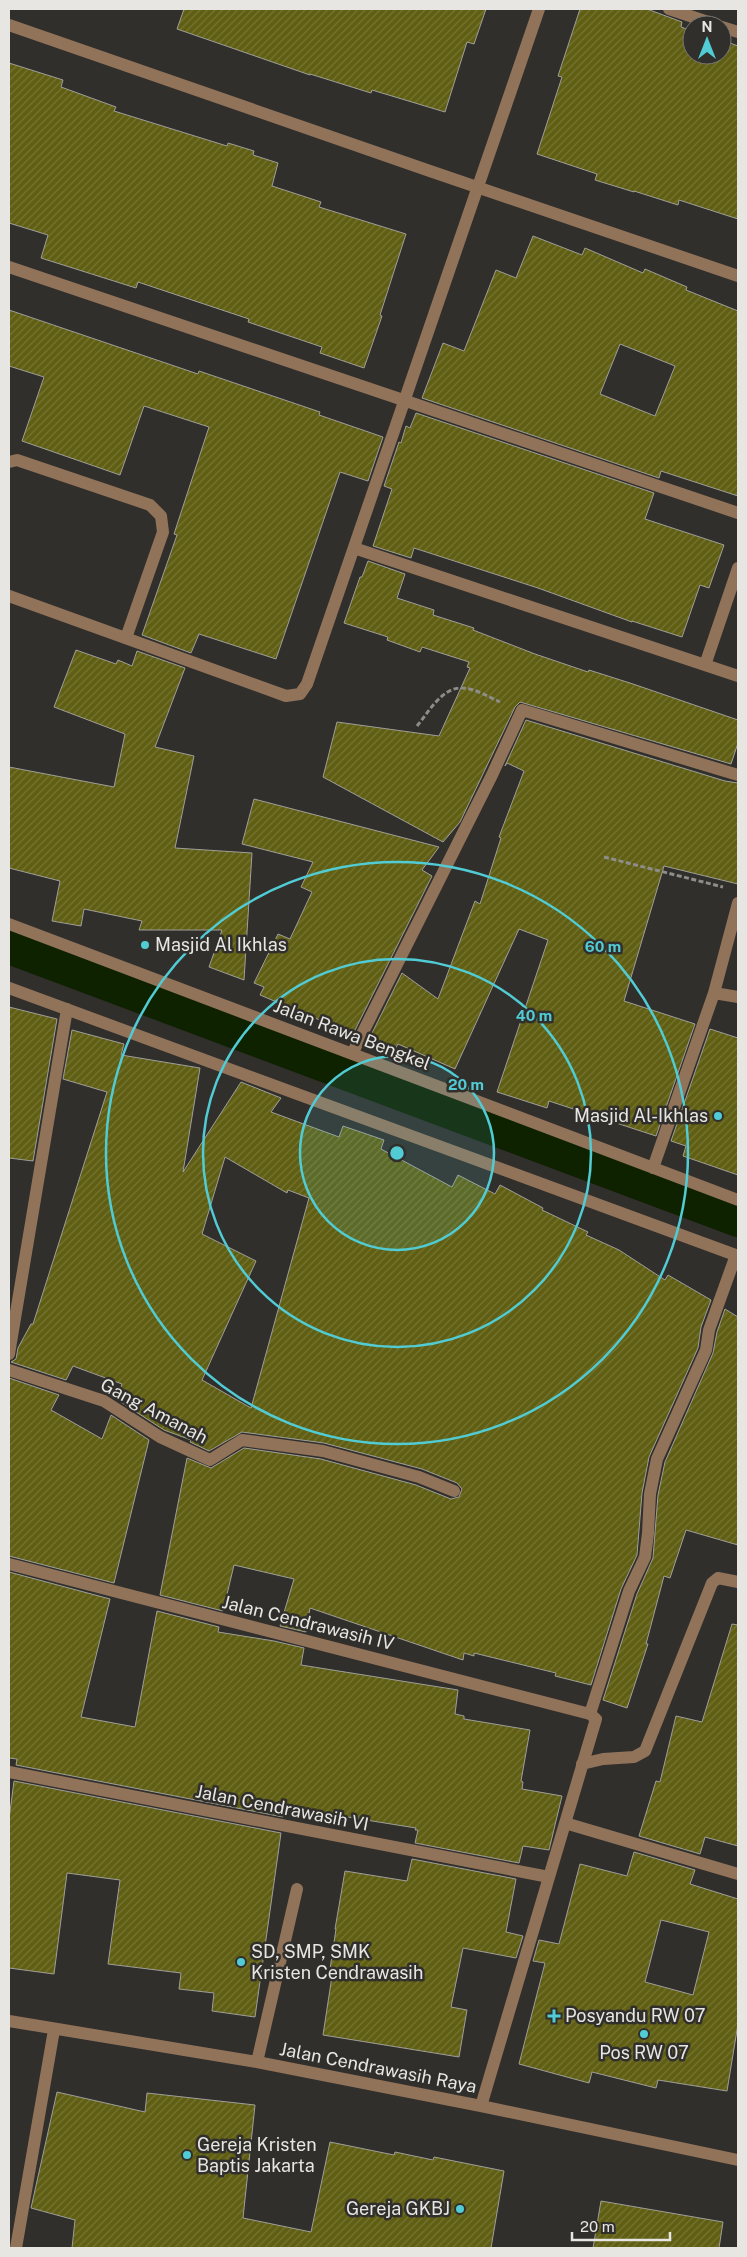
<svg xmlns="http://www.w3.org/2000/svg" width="747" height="2257" viewBox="0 0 747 2257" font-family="'Public Sans',sans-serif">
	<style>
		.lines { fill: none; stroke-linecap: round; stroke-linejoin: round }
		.canal { stroke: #0f2200; stroke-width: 34 }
		.building { fill: url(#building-hatch); stroke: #9f9f9a; fill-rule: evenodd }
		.path { stroke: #8f8d8a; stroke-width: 3; stroke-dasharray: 5 2.5; stroke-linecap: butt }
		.minor { stroke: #91735a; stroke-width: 12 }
		.ring { fill: none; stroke: #51ccd4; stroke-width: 2.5 }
		.poi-dot { fill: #51ccd4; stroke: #312f2c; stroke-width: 2 }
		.labels { text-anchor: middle; stroke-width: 5; stroke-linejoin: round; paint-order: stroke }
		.poi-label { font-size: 18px; fill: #e7e6e3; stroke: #312f2c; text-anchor: start }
		.street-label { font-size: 18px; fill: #e7e6e3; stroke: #312f2c }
		.centre { fill: #51ccd4; stroke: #312f2c; stroke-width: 2.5 }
		.ring-label { font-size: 15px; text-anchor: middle; font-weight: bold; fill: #51ccd4; stroke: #312f2c; stroke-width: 5; stroke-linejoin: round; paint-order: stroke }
	</style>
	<defs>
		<pattern id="building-hatch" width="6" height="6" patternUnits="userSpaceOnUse" patternTransform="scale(1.25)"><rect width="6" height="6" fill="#5f5e12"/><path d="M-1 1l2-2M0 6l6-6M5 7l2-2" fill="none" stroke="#767534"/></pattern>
	</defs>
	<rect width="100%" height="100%" fill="#312f2c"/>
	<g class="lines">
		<!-- canal -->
		<path class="canal" d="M9,947L738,1220"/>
	</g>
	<!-- building -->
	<path class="building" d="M184,9H486L474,44L467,42L445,112L372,90L371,93L310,74V75L177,29Z
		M580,9H647L682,22L681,27L692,31V55H722V40L738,46V219L679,200L678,205L634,191V192L595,180L597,174L537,154L562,77L558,76Z
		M9,63L63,80L61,87L116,107L114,111L227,146L228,143L254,151L253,155L278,163L272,186L321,202L319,207L406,234L380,315L382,316L364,368L320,353L322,347L248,322L249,319L138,282L136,288L41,258L48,235L9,223Z
		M533,236L582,255L585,248L643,273L645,269L687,287L686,290L738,311V496L661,471L659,478L422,398L443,343L464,351L496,270L516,278ZM620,344L675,366L655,416L600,394Z
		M9,310L198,374L199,371L320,412L319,415L383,437L368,481L340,472L276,659L199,634L191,653L142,635L177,535L174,534L209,427L144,406L120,475L22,441L44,377L9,366Z
		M416,413L654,493L645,519L724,545L709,588L700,585L682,637L632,621V622L538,588L414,548L411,558L373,546L392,489L384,486L399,442L401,443L406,426L410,428Z
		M368,561L405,574L397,598L434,610L433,615L474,628L473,630L535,654L588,672L589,670L633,684L738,720V743L731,764L520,702L515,707L460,822L443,842L323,777L337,722L439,736L470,668L467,667L469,662L422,647L420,652L387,640L388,637L344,623L360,577H362Z
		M76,650L116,664L118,660L132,666L137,651L185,668L155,747L194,756L175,848L252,853L244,980L209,967L222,930H139L142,921L84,909L81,926L52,921L60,881L9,868V767L114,787L125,734L54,707Z
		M526,720L725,781L738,783V884L664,866L624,1001L695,1024L656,1136L549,1101L547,1108L497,1092L548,940L519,929L455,1069L398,1044L394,1051L370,1037L402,973L438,999L475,901L480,904L501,838L499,837L524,771L507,763L505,766Z
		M254,799L439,847L422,870L432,876L353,1034L260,995L264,987L254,983L278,934L290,939L312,892L301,887L313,862L242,844Z
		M9,1007L57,1019L33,1161L9,1158Z
		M710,1029L738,1038V1175L683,1156L686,1146L671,1141Z
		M72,1030L124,1044L121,1055L200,1068L183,1172L241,1082L281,1098L271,1112L339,1137L343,1126L384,1140L381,1149L452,1187L458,1175L495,1194L500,1185L543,1208L542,1210L588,1232L586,1235L619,1250L665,1280L668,1275L711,1300L701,1327L698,1348L649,1457L642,1493L637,1555L621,1589L591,1685L555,1676L556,1673L474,1653V1656L464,1653L463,1660L310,1608L306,1632L280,1626L294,1579L234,1565L223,1611L160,1595L187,1458L211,1468L244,1448L321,1459L416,1485L451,1499L459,1497L462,1489L457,1483L422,1469L324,1443L242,1432L209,1451L190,1442L191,1440L164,1430L116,1399L122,1384L73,1366L66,1380L11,1362L16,1359L18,1348L31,1324H33L107,1092L63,1079ZM225,1157L287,1193L288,1190L309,1198L251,1408L202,1380L256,1261L202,1234Z
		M725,1309L738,1317V1545L686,1530L670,1578L664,1576L646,1644H648L627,1708L603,1700L637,1594L653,1558L658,1495L665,1462L713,1353L717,1332Z
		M9,1378L59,1395L51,1410L102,1439L111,1415L149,1440L114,1583L9,1556Z
		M9,1572L110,1599L81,1717L135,1727L157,1611L219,1627L218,1632L274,1641L304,1648L301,1665L458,1690L455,1714L464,1716V1719L530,1730L521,1781L523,1782L522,1789L562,1796L549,1850L523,1846L519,1863L415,1843L418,1830H415L416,1828L285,1807L283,1817L16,1765L17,1759L9,1758Z
		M732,1624L738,1625V1846L705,1837L700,1854L639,1836L656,1781L660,1782L676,1716L702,1722Z
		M14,1781L281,1833L255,2017L212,2011L214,1993L179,1989L181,1973L108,1964L120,1880L67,1873L54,1974L9,1968V1819Z
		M634,1852L695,1870L690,1884L738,1899V2024L727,2091L658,2080L656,2088L592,2072L589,2083L519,2064L545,1963L533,1961L539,1940L559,1944L580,1864L627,1876ZM661,1920L709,1932L693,1995L645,1982Z
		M412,1859L516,1879L506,1932L523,1936L516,1958L463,1948L451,2007L467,2010L459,2057L323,2035L332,1976H329L336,1929H335L345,1871L407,1881Z
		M57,2092L145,2112L147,2093L255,2105L243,2218L311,2232L330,2142L394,2155L395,2152L433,2160L434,2157L504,2171L491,2248H72L75,2220L31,2208Z
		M601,2201L723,2222L719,2248H593Z"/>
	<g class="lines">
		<!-- path -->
		<path class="path" d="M417,726C428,713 442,687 462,688C474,688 489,697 500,702
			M604,857L723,887"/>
		<!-- minor -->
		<path class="minor" d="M669,9L717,25
			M9,25L427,170L738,276
			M722,27L738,32
			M9,267L738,513
			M9,462L17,460L150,505L161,516L163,532L126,638
			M354,548L738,676
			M9,596L286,696L300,694L307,684L539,9
			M705,665L738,568
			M738,903L714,993L738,997
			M9,924L738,1200
			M9,988L738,1256
			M352,1054L492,775L522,710L738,775
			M653,1168L714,993
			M9,1354L67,1009
			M9,1370L104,1401L160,1437L210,1460L242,1440L323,1451L419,1477L454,1491
			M9,1564L590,1714L596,1719L481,2106
			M590,1714L629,1591L645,1557L648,1533L650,1494L657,1459L706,1350L709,1330L736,1255
			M582,1764L603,1759L634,1757L645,1751L712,1583L718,1578L738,1582
			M9,1772L549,1877
			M565,1823L738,1874
			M9,2021L257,2062L481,2106L738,2160
			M257,2062L297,1889
			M16,2248L54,2030"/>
	</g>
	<!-- distance rings -->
	<circle cx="397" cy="1153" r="97" fill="#51ccd4" fill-opacity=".12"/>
	<g class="ring">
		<circle cx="397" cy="1153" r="97"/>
		<circle cx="397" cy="1153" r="194"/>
		<circle cx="397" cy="1153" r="291"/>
	</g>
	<!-- markers -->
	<g class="poi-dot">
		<circle cx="145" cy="945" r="5"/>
		<circle cx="718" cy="1116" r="5"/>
		<circle cx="241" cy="1962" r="5"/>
		<path d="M551.5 2008.5h5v5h5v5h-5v5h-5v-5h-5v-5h5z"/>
		<circle cx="644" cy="2034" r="5"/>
		<circle cx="187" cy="2155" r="5"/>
		<circle cx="460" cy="2209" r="5"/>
	</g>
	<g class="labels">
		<!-- poi labels -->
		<g class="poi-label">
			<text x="155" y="951">Masjid Al Ikhlas</text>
			<text x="708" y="1122" text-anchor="end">Masjid Al-Ikhlas</text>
			<text x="251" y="1958">SD, SMP, SMK<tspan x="251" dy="21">Kristen Cendrawasih</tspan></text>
			<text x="565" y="2022">Posyandu RW 07</text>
			<text x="644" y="2059" text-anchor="middle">Pos RW 07</text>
			<text x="197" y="2151">Gereja Kristen<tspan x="197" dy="21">Baptis Jakarta</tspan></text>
			<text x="450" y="2215" text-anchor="end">Gereja GKBJ</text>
		</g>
		<!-- street labels -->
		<g class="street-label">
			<text transform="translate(352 1035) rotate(21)" y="6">Jalan Rawa Bengkel</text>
			<text transform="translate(154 1411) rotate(28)" y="6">Gang Amanah</text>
			<text transform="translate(308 1623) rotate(14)" y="6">Jalan Cendrawasih IV</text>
			<text transform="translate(282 1808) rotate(11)" y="6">Jalan Cendrawasih VI</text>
			<text transform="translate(378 2068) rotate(11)" y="6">Jalan Cendrawasih Raya</text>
		</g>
	</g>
	<circle cx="397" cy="1153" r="8" class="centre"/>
	<g class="ring-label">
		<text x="603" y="952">60 m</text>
		<text x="534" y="1021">40 m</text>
		<text x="466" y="1090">20 m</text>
	</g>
	<!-- border -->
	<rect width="747" height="2257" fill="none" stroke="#e7e6e3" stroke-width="20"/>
	<!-- north arrow -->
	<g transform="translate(707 40)"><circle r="24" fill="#312f2c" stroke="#7a7875"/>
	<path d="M0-4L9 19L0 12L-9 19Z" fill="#51ccd4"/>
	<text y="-8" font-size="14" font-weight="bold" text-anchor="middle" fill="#e7e6e3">N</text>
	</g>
	<!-- scale -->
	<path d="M572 2232v8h98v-8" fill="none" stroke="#e7e6e3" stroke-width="2.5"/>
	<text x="580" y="2232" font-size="15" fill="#e7e6e3" stroke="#312f2c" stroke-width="4" paint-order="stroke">20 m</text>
</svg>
